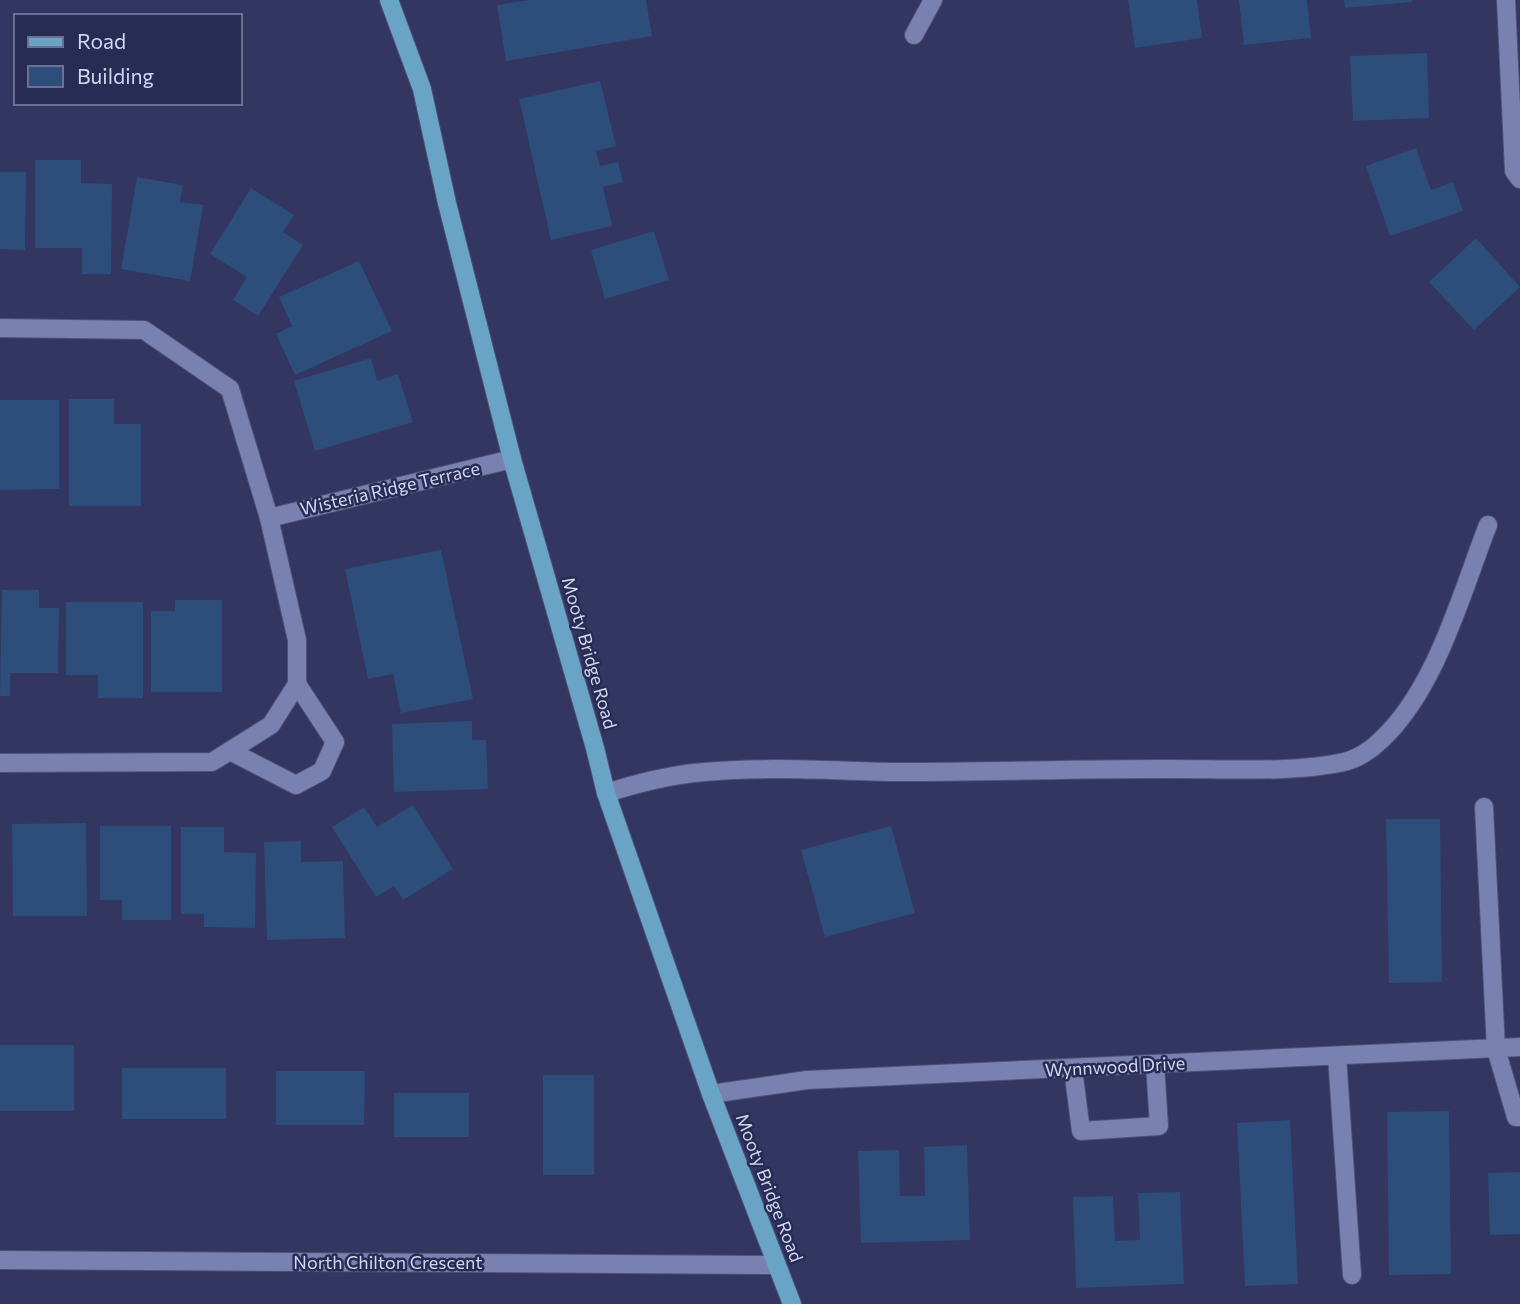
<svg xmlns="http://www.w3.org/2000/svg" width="1520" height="1304" viewBox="0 0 1520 1304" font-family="Commissioner,sans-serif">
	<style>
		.building { fill: #2d4d7a }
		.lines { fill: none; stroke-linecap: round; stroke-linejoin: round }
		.minor-casing { stroke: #4d5174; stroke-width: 20 }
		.major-casing { stroke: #4d5174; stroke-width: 20 }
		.minor { stroke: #7981b0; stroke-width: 18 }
		.major { stroke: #69a4c6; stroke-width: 18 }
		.labels { text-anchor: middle; stroke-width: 5; stroke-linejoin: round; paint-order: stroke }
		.street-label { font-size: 18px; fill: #d1d6f0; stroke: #282c55 }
	</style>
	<rect width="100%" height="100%" fill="#323661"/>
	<!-- building -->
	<path class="building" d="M529,0H646L652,36L506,61L497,5Z
		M1128,0H1197L1202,38L1135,48Z
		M1239,0H1307L1311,38L1244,45Z
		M1344,0H1412L1413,2L1345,8Z
		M1427,53L1429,118L1353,121L1350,56Z
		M600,81L616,146L596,151L600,166L618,162L623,182L603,187L612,226L551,240L519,99Z
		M1416,148L1431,190L1453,182L1463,211L1390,236L1366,166Z
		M35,160H81V183L112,184L111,274H82V248H35Z
		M0,172H26L25,250L0,249Z
		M137,177L183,185L180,202L203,205L190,281L121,269Z
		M251,188L294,215L283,232L303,245L258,316L233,300L247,277L210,254Z
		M654,231L669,280L605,299L591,250Z
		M1476,238L1520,287L1474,330L1429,282Z
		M359,261L392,331L295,375L276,334L292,326L279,297Z
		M371,358L377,381L398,374L413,422L315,451L294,381Z
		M69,399H114V424H141V506H69Z
		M0,400H59V489L0,490Z
		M441,550L473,699L401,713L393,674L368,679L345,569Z
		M2,590H39V608H59L58,673H10V696H0Z
		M175,600H222V692H151V611H175Z
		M66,602H143V698H98V675H66Z
		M472,721V740H486L488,789L394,792L392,724Z
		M413,805L453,869L403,900L394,886L376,897L332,827L364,807L377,827Z
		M1386,819H1440L1442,982L1389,983Z
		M86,823L87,916H13L12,824Z
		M100,826H171V920H122V900H100Z
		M891,826L915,913L825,937L801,850Z
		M181,827H224V852L256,853L255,928L204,927V914H181Z
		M301,841V862L343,861L345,938L267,940L264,842Z
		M0,1045H74V1111H0Z
		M122,1068H226V1119H122Z
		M276,1071H365L364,1125H276Z
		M543,1075H594V1175H543Z
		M394,1093H469V1137H394Z
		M1449,1111L1451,1274L1389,1275L1387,1112Z
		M1290,1120L1298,1284L1245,1286L1237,1123Z
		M967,1145L970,1240L861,1243L858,1151L899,1150L900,1196H925L924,1147Z
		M1520,1172V1234L1490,1235L1488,1173Z
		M1180,1192L1184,1284L1076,1288L1073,1197L1113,1196L1115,1241L1140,1240L1138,1193Z"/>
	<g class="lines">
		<!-- minor casing -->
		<g class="minor-casing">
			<path id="minor" d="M1506,0L1514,171L1520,179
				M914,35L933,0
				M0,328L144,330L230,389L269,518L297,640V684L271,725L212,762L0,763
				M269,518L512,459
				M230,751L296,785L322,771L335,742L297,684
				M606,793C639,783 669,775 704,772C768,766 835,771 900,772C986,772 1073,769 1159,769C1216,768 1290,774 1344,762C1357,759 1371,750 1380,741C1436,690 1461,594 1488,525
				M1484,807L1496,1049L1516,1117H1520
				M1337,1056L1352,1275
				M1073,1069L1081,1131L1159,1126L1155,1064
				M711,1094L807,1080L1520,1047
				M0,1260L776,1265"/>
		</g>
		<!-- major casing -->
		<g class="major-casing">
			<path id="major" d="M389,0L422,89L447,203L512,459L595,748L606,793L711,1094L792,1304"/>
		</g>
		<!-- minor -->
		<use href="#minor" class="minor"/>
		<!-- major -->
		<use href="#major" class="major"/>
	</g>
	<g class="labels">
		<!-- street labels -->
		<g class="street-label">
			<text transform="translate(390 489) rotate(-13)" y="6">Wisteria Ridge Terrace</text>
			<text transform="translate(589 653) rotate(74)" y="6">Mooty Bridge Road</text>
			<text transform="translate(1115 1067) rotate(-3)" y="6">Wynnwood Drive</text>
			<text transform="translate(769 1188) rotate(69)" y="6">Mooty Bridge Road</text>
			<text x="388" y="1269">North Chilton Crescent</text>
		</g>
	</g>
	<!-- legend -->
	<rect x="14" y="14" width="228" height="91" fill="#282c55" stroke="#6c7093" stroke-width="2"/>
	<rect x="28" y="37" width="35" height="10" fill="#69a4c6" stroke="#6c7093" stroke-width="2"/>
	<text x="77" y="49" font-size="21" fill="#d1d6f0">Road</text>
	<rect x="28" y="66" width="35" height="21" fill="#2d4d7a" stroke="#6c7093" stroke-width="2"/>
	<text x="77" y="84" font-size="21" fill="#d1d6f0">Building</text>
</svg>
